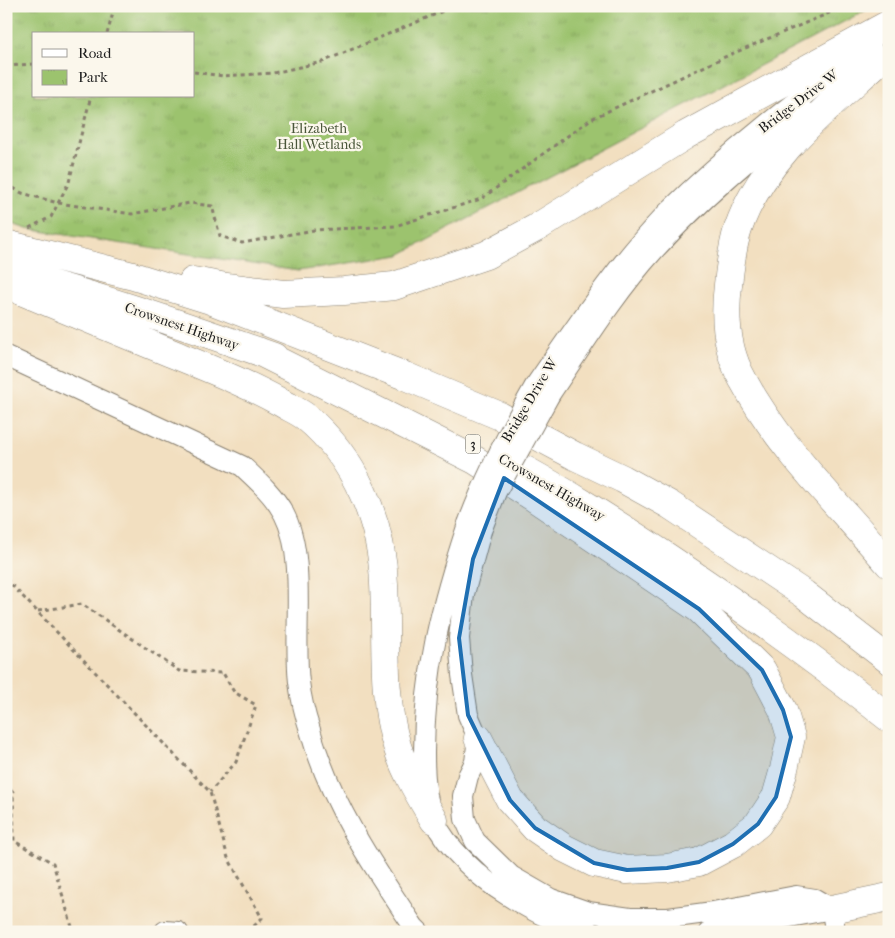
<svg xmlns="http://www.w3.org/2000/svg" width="895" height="938" viewBox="0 0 895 938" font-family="'IM FELL French Canon',serif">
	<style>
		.park { fill: url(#park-tufts); stroke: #5c7045; fill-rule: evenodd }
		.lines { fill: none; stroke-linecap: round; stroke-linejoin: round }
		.minor-casing { stroke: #877e6e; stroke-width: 22 }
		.highway-casing { stroke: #877e6e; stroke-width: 29 }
		.path { stroke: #877e6e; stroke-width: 3; stroke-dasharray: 4 4; stroke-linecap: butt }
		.minor { stroke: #fff; stroke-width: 20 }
		.highway { stroke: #fff; stroke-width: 28 }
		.minor-bridge-casing { stroke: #877e6e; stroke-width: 22; stroke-linecap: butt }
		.minor-bridge { stroke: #fff; stroke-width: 20 }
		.marked { fill: #1f6fb2; fill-opacity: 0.2; stroke: #1f6fb2; stroke-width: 4; stroke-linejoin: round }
		.labels { text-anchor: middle; stroke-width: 4.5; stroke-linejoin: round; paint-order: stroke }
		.shield { fill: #fbf7ec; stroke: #5f5e5a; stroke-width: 1 }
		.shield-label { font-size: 12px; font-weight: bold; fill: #1c1c1c }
		.street-label { font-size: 14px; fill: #1c1c1c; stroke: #fbf7ec }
		.park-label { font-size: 14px; fill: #495639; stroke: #fbf7ec }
	</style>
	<defs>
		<pattern id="park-tufts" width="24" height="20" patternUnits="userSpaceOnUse" patternTransform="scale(1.25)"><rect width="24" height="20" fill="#9cc36e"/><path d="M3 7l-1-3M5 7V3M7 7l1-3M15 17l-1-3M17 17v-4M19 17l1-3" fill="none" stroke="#86a75f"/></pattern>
	</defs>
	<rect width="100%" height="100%" fill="#fbf7ec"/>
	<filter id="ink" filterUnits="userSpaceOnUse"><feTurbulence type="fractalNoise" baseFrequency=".02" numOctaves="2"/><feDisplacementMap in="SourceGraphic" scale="10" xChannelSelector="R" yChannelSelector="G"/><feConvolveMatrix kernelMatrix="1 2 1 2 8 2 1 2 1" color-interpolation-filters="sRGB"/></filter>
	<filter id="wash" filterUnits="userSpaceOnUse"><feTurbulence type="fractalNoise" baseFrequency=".0096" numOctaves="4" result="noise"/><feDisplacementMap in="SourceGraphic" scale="20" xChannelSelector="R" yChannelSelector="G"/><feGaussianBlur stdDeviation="1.12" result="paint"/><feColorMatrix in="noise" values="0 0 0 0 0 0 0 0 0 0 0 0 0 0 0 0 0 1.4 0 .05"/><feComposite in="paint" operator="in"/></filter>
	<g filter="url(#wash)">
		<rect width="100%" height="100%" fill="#f2dfc0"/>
		<!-- park -->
		<path class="park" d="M6,6H874L399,255L298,271L27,229L6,222ZM34,34H194V96H34Z"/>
	</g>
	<g filter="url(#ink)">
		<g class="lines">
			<!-- minor casing -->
			<g class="minor-casing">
				<path id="minor" d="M6,356L242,466C257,480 274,495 284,514C307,558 293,632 299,682C301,698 305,715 310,730C330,802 372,865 414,927L419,932
					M535,386C576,327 616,266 666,214C729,151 799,98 871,45
					M550,394C583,345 615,293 654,250C701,199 752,155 807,113
					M468,524C442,602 424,670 424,753C424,773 426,802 434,820C447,849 481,879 507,895C532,911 561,926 590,932
					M481,531L464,594L459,638L462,675L468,715L478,738L475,762L468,776L463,796L465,819L475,841L511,876L551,899L588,912L630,918H668L713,912L796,896L815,899L832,909
					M832,909L835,932
					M165,931L178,932
					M709,932L832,909"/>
			</g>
			<!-- highway casing -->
			<g class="highway-casing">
				<path id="highway" d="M880,60C826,109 762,158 738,229C732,247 730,267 728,285C724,317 727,352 743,380C780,449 839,505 889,564
					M6,244L133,276L210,300L405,376L500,416L575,456L623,479L670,505L804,594L889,660
					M6,272C97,295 186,326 274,357
					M193,281L226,287L283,294L344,291L394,286L486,255L536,228L686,135L889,24
					M19,290C68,310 117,331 166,351C205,367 244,382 280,402C288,407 298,411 306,417C355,458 382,521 384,584C387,636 381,696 397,746C405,772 420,796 434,820
					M258,351L475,460L533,497L699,609L762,670L783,710L791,737L784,769L776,797L758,824L733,844L699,862L667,868L627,870L594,863L564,848L535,828L510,800L478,738
					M512,463C564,490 615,523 664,555C742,607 816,660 889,718
					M832,909L889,897"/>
			</g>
			<!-- path -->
			<path class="path" d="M107,34L115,6
				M6,66L34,64
				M194,72L223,76L273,73L322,62L455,6
				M6,184L22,193L58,203L132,214L190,203L212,206L220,236L242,243L314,230L395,226L481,199L591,119L729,55L846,6
				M29,228L51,217L69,182L91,96
				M6,579L210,792L228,858L262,918L248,932
				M38,611L82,604L179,671L223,673L234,692L256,705L236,762L210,792
				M6,783L13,792L14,841L53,863L72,927L81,932"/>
			<!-- minor -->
			<use href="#minor" class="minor"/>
			<!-- highway -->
			<use href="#highway" class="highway"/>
			<!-- minor-bridge casing -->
			<g class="minor-bridge-casing">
				<path id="minor-bridge" d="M468,524C486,475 509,431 535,386
					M481,531L496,492L550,394"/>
			</g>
			<!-- minor-bridge -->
			<use href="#minor-bridge" class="minor-bridge"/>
		</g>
	</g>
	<!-- marked area -->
	<path class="marked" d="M504,478L699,609L762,670L783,710L791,737L776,797L758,824L733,844L699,862L667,868L627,870L594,863L535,828L510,800L468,715L459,638L473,559Z"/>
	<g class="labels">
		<!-- shield labels -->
		<rect class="shield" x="465.5" y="434.5" width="15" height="19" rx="4"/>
		<g class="shield-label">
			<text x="473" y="448">3</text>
		</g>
		<!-- street labels -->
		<g class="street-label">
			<text transform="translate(798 101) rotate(-37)" y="5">Bridge Drive W</text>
			<text transform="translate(182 326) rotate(19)" y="5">Crowsnest Highway</text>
			<text transform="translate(529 400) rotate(-59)" y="5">Bridge Drive W</text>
			<text transform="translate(552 487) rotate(30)" y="5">Crowsnest Highway</text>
		</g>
		<!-- park labels -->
		<g class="park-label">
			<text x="319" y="133">Elizabeth<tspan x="319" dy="16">Hall Wetlands</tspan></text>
		</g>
	</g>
	<!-- margin -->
	<rect width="895" height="938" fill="none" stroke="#fbf7ec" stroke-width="25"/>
	<!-- legend -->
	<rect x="32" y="32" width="162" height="65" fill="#fbf7ec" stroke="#a29f99"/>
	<rect x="42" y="49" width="25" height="8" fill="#ffffff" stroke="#a29f99"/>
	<text x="78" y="58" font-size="15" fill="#1c1c1c">Road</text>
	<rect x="42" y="70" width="25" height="15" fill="url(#park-tufts)" stroke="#a29f99"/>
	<text x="78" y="82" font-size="15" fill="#1c1c1c">Park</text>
</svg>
